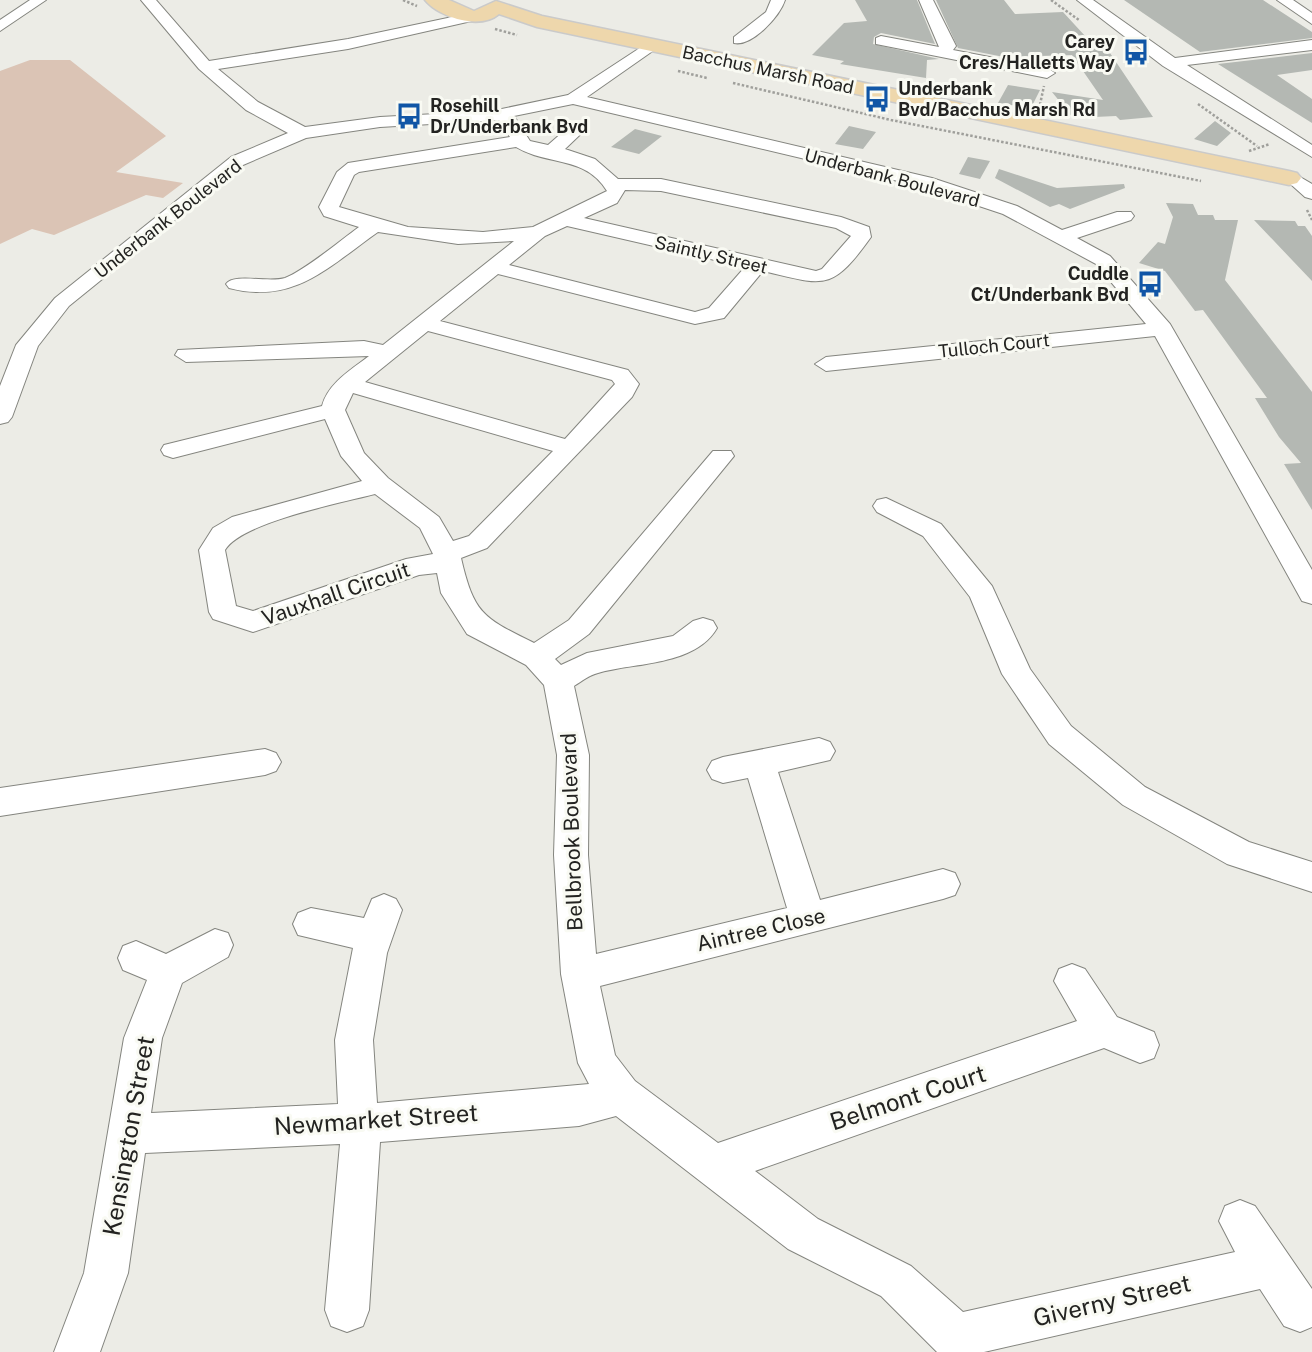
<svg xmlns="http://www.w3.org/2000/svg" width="1312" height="1352" viewBox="0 0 1312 1352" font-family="'Public Sans',sans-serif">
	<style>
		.green { fill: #dbc4b5 }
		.building { fill: #b4b8b3 }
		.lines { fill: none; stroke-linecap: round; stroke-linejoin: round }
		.minor-casing { stroke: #84857f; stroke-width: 2 }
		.major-casing { stroke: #cacaca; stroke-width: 3 }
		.path { stroke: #9f9f9b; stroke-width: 2.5; stroke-dasharray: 2.5 2; stroke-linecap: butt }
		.minor { fill: #fff; fill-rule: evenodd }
		.major { fill: #eed7ac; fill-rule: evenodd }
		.labels { text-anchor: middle; stroke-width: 6; stroke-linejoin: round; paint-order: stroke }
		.far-poi-label { font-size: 18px; font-weight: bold; fill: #232321; stroke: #f9faf3; text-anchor: end }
		.far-street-label { font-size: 18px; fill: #232321; stroke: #f9faf3 }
		.street-label { font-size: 21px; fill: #232321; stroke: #f9faf3 }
		.near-street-label { font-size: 24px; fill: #232321; stroke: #f9faf3 }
	</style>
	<rect width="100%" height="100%" fill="#ecece6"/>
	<!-- green -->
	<path class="green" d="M30,60H70L166,136L116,172L183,183L163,198L146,195L54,235L32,229L0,244V71Z"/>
	<!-- building -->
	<path class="building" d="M855,0H917L935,44L881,33L874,37L873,44L939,59L927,60L926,78L840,64L844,61L812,55L844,23L867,21Z
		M936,0H1004L1015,14L1063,12L1086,37L1108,50L1153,117L1120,120L1116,116L1073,118L1052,92L1103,100L1072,55L1004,57L958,48Z
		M1124,0H1263L1312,32V38L1200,52Z
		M1312,53V70L1277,75L1312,99V123L1218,64Z
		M1008,85L1040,90L1031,108L998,103Z
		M1215,121L1231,133L1217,146L1194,139Z
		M849,126L876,132L863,149L835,144Z
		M635,129L662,136L639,154L611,147Z
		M968,157L990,161L980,179L959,174Z
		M999,169L1057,188L1124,184L1125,188L1070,209L1059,204L1050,207L995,178Z
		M1166,203L1193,204L1198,215H1213L1215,220H1238L1225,280L1312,392V510L1284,464L1301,463L1279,437L1255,398H1267L1203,310L1195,311L1165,271L1139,263L1158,242L1165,244L1173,217Z
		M1254,220L1295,221L1298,226H1305L1312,236V281Z"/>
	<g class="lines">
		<!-- minor casing -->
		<g class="minor-casing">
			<path id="minor" d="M30,0H46L0,31V20Z
				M141,0H156L209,61L348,39L476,12L483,16L476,20L348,49L218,69L258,102L305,127L380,117L492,111L568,95L652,40L657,42V48L587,97L932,178L1017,206L1062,230L1117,212H1131L1134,216L1131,220L1077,238L1110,256L1170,324L1312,570V604L1302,601L1155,336L826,371L815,364L826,357L1146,324L1096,264L1003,214L919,186L573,104L514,116L530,141L548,145L572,124H584L587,128L565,149L595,159L618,179H661L841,217L869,227L871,237C831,293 824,285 763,271L724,318L695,324L498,274L440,321L628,370L639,384L632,397L487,548L461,558C474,615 484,618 534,643L569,620L713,451H731L734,456L589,634L555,659L561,665L587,653L673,636L693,621L703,618L713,621L717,628C695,666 636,662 598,673C589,675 582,681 574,686L589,755L588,855L596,954L787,908L748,778L723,783L712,779L707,770L712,761L723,757L819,738L830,742L835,751L830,760L778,772L820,900L943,869L955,873L960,884L955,895L943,899L600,986L615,1055L635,1081L718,1143L1077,1021L1054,981L1059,969L1072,964L1085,969L1117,1017L1154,1032L1159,1045L1154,1058L1140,1063L1104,1048L755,1171L818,1219L911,1266L963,1312L1235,1252L1219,1221L1225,1206L1240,1200L1255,1206L1312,1289V1327L1300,1332L1284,1326L1260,1289L984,1352H937L881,1296L788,1249L616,1116L579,1126L380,1142L369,1310L363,1326L347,1332L331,1326L325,1310L340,1144L145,1153L128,1273L100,1352H54L84,1273L124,1038L147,980L123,970L118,958L123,946L136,941L166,954L215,929L228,933L233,945L228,957L182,983L162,1038L151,1113L338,1104L335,1040L353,948L298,935L293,924L298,913L311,908L364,918L372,899L384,894L396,899L402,910L387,953L373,1040L377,1103L589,1084L578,1063L561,974L554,855L557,755L544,685L526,665L467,634L441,593L437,573L419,575L253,632L213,619L209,612L199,550L213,528L232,517L362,481L341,456L325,419L173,458L164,455L161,450L164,445L322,406C328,383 352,369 369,356L186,362L175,355L178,350L364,341L383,345L514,241L458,244L378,232C328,267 294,305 229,288L226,284C234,273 269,283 285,278C304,271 341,240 359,227L324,216L319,207L337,172L348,163L510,137L499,120L380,127L306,138L243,165L69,306L38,346L12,417L8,422L0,424V386L16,345L55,298L231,157L288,133L246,110L199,69ZM516,147C547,166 585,155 607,191L533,227L483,232L408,227L339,207L354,175L359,172ZM625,190L661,191L836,228L851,236L822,269L816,271L584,218L617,203ZM567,226L745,267L709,308L695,312L509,265L545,236ZM428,331L612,380L615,384L565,439L365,382ZM353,393L553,451L469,536L453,541L439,517L388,478L364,453L345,410ZM375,494L420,528L433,554L406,559L253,611L236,606L225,550C242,522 341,503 375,494Z
				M771,0H785C780,16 752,47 734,43V37L766,12Z
				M919,0H933L956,46L953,50L1047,68L1055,73L1047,78L876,44V38L881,36L939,47Z
				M1077,0H1093L1175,58L1312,40V50L1187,65L1312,145V157L1163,66Z
				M1277,0H1293L1312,13V24Z
				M1295,174L1312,184V199L1305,197L1286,180L1288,176Z
				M886,498L941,524L992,586L1030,669L1071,726L1145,787L1249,842L1312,862V892L1227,864L1123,805L1049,744L1002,674L970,597L923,536L877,512L873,506L877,500Z
				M265,749L276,753L281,762L276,771L265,775L0,816V788Z"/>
		</g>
		<!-- major casing -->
		<g class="major-casing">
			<path id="major" d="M425,0H449L474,11L496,1L542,16L1289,171L1297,173L1301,178L1297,183L1289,185L537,27L499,14C480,30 440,18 425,0Z"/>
		</g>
		<!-- path -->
		<path class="path" d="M403,0L417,6
			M1051,0L1079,20
			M495,29L517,35
			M678,71L707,78
			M733,83L891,120L1201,181
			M1198,104L1257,146
			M1039,109L1044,86
			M1249,151L1270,144
			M1307,210L1312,220"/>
		<!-- minor -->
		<use href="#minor" class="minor"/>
		<!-- major -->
		<use href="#major" class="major"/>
	</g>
	<!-- icons -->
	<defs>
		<g id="bus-bare" transform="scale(2.1)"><path d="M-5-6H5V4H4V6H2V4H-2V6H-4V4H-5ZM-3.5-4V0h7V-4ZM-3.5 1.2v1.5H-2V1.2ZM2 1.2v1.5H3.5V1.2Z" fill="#1156a6" stroke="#f9faf3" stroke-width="2.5" paint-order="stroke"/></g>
	</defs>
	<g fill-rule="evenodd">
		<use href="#bus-bare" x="1136" y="52"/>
		<use href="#bus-bare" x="877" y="99"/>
		<use href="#bus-bare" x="409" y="116"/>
		<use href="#bus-bare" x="1150" y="284"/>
	</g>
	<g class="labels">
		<!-- far-poi labels -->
		<g class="far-poi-label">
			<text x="1115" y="48">Carey<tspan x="1115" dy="21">Cres/Halletts Way</tspan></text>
			<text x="898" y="95" text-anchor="start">Underbank<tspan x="898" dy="21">Bvd/Bacchus Marsh Rd</tspan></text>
			<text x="430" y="112" text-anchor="start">Rosehill<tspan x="430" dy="21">Dr/Underbank Bvd</tspan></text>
			<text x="1129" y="280">Cuddle<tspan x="1129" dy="21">Ct/Underbank Bvd</tspan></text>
		</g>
		<!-- far-street labels -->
		<g class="far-street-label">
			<text transform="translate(768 70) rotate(12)" y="6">Bacchus Marsh Road</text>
			<text transform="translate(892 178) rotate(15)" y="6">Underbank Boulevard</text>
			<text transform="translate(168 219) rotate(-38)" y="6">Underbank Boulevard</text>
			<text transform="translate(711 255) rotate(13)" y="6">Saintly Street</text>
			<text transform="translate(994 346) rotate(-6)" y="6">Tulloch Court</text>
		</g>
		<!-- street labels -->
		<g class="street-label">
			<text transform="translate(336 594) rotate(-19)" y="7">Vauxhall Circuit</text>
			<text transform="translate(572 832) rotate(-92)" y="7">Bellbrook Boulevard</text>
			<text transform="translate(761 930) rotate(-13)" y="7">Aintree Close</text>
		</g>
		<!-- near-street labels -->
		<g class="near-street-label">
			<text transform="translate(908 1098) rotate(-18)" y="8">Belmont Court</text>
			<text transform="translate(376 1120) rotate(-4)" y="8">Newmarket Street</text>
			<text transform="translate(129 1136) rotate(-80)" y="8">Kensington Street</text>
			<text transform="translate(1112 1301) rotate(-13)" y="8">Giverny Street</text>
		</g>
	</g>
</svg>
